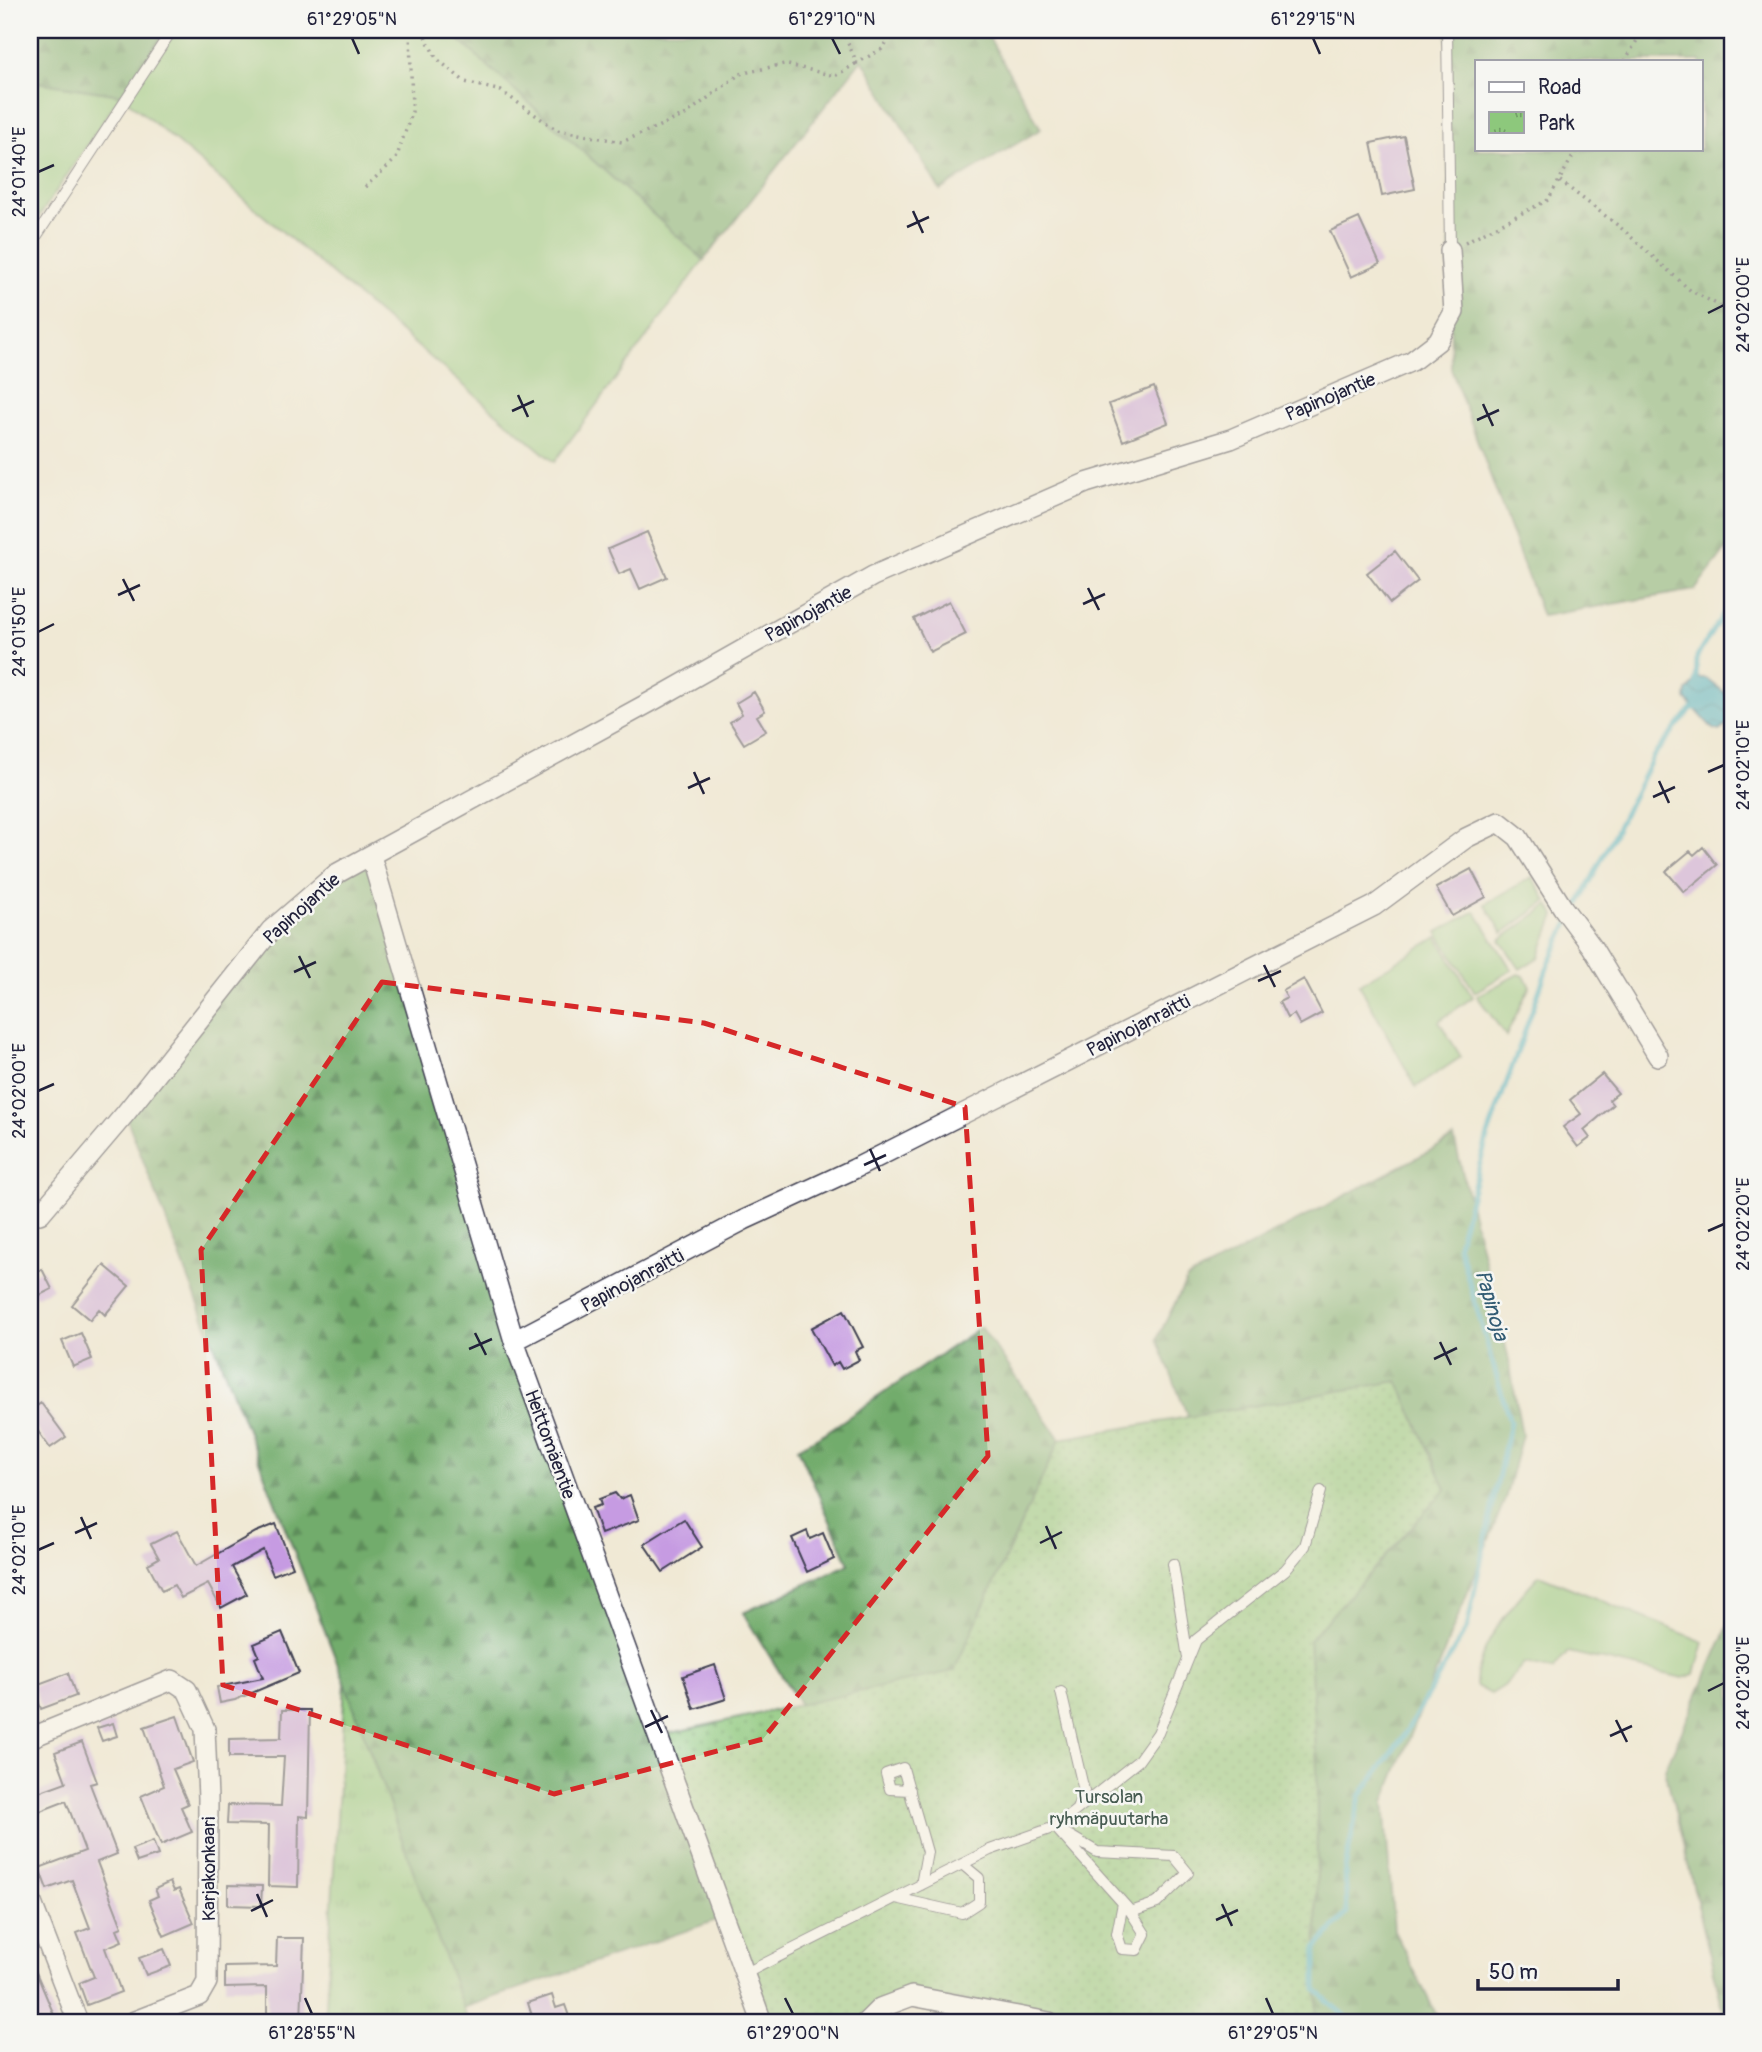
<svg xmlns="http://www.w3.org/2000/svg" width="1762" height="2052" viewBox="0 0 1762 2052" font-family="Pangolin,sans-serif">
	<style>
		.grass { fill: #8dc87c; stroke: #58755c; stroke-width: 2 }
		.forest { fill: url(#forest-firs); stroke: #4a6754; stroke-width: 2; fill-rule: evenodd }
		.park { fill: url(#park-tufts); stroke: #58755c; stroke-width: 2 }
		.garden { fill: url(#garden-dots); stroke: #58755c; stroke-width: 2 }
		.water { fill: url(#water-waves); stroke: #356981; stroke-width: 2 }
		.lines { fill: none; stroke-linecap: round; stroke-linejoin: round }
		.stream { stroke: #48b0c7; stroke-width: 5 }
		.building { fill: #c69be2 }
		.service-casing { stroke: #414052; stroke-width: 12 }
		.minor-casing { stroke: #414052; stroke-width: 22 }
		.path { stroke: #414052; stroke-width: 3.5; stroke-dasharray: 2 5; stroke-linecap: butt }
		.service { stroke: #fff; stroke-width: 10 }
		.minor { stroke: #fff; stroke-width: 19 }
		.marked { fill: none; stroke: #d62828; stroke-width: 5; stroke-dasharray: 14 9; stroke-linejoin: round }
		.ticks { fill: none; stroke: #22223b; stroke-width: 2.5 }
		.labels { text-anchor: middle; stroke-width: 5; stroke-linejoin: round; paint-order: stroke }
		.street-label { font-size: 19px; fill: #22223b; stroke: #f6f6f2 }
		.park-label { font-size: 19px; fill: #475c52; stroke: #f6f6f2 }
		.water-label { font-size: 21px; font-style: italic; fill: #315b73; stroke: #f6f6f2 }
		.neatline { fill: none; stroke: #22223b; stroke-width: 2.5 }
		.ticks-label { font-size: 18px; text-anchor: middle; fill: #22223b }
	</style>
	<defs>
		<pattern id="forest-firs" width="22" height="20" patternUnits="userSpaceOnUse" patternTransform="scale(1.75)"><rect width="22" height="20" fill="#72ac6c"/><path d="M5 1l3.5 6h-7zM16 11l3.5 6h-7z" fill="#5d8c5a"/></pattern>
		<pattern id="park-tufts" width="24" height="20" patternUnits="userSpaceOnUse" patternTransform="scale(1.75)"><rect width="24" height="20" fill="#8dc87c"/><path d="M3 7l-1-3M5 7V3M7 7l1-3M15 17l-1-3M17 17v-4M19 17l1-3" fill="none" stroke="#73a267"/></pattern>
		<pattern id="garden-dots" width="8" height="8" patternUnits="userSpaceOnUse" patternTransform="scale(1.75)"><rect width="8" height="8" fill="#8dc87c"/><path d="M2 2h.1M6 6h.1" fill="none" stroke="#73a267" stroke-width="1.8" stroke-linecap="round"/></pattern>
		<pattern id="water-waves" width="16" height="10" patternUnits="userSpaceOnUse" patternTransform="scale(1.75)"><rect width="16" height="10" fill="#48b0c7"/><path d="M0 5q4-4 8 0t8 0" fill="none" stroke="#3c8fa3"/></pattern>
	</defs>
	<rect width="100%" height="100%" fill="#f6f6f2"/>
	<filter id="ink" filterUnits="userSpaceOnUse"><feTurbulence type="fractalNoise" baseFrequency=".0143" numOctaves="2"/><feDisplacementMap in="SourceGraphic" scale="14" xChannelSelector="R" yChannelSelector="G"/><feConvolveMatrix kernelMatrix="1 2 1 2 8 2 1 2 1" color-interpolation-filters="sRGB"/></filter>
	<filter id="wash" filterUnits="userSpaceOnUse"><feTurbulence type="fractalNoise" baseFrequency=".00686" numOctaves="4" result="noise"/><feDisplacementMap in="SourceGraphic" scale="28" xChannelSelector="R" yChannelSelector="G"/><feGaussianBlur stdDeviation="1.57" result="paint"/><feColorMatrix in="noise" values="0 0 0 0 0 0 0 0 0 0 0 0 0 0 0 0 0 1.4 0 .05"/><feComposite in="paint" operator="in"/></filter>
	<g filter="url(#wash)">
		<rect width="100%" height="100%" fill="#f0e9d5"/>
		<!-- grass -->
		<path class="grass" d="M166,30H448L704,260L554,462L121,95L30,230V81L120,95Z
			M1532,877L1547,901L1503,933L1485,904Z
			M1549,905L1555,915L1539,957L1520,969L1500,940Z
			M1475,911L1512,970L1475,992L1437,932Z
			M1437,937L1473,997L1439,1021L1461,1057L1416,1087L1359,984Z
			M1518,974L1524,976L1530,986L1506,1036L1477,996Z
			M1539,1575L1704,1642L1695,1674L1683,1678L1568,1652L1553,1670L1525,1663L1504,1686L1491,1694L1476,1686C1475,1648 1514,1602 1539,1575Z"/>
		<!-- forest -->
		<path class="forest" d="M30,30H166L121,95L30,81Z
			M448,30H985L1041,129L940,190L862,59L704,260Z
			M1447,30H1732V309L1729,313L1732,318V542L1695,590L1542,616L1451,369ZM1477,61H1701V149H1477Z
			M371,856L514,1341L723,1918L463,2008L345,1683L125,1114L271,930Z
			M1454,1138L1509,1360L1522,1435L1505,1499L1384,1802L1394,1930L1440,2022H1316L1317,1768L1309,1640L1446,1489L1398,1381L1188,1417L1157,1339L1187,1279Z
			M981,1327L1060,1439L954,1671L800,1705L743,1613L849,1564L798,1448L825,1433Z
			M1732,1617V2022H1726L1665,1769Z"/>
		<!-- park -->
		<path class="park" d="M345,1683L463,2008L469,2022H325Z"/>
		<!-- garden -->
		<path class="garden" d="M1398,1381L1446,1489L1309,1640L1317,1768L1316,2022H1189L912,1996L866,2022H765L657,1736L954,1671L1060,1439Z"/>
		<!-- water -->
		<path class="water" d="M1699,678H1706L1732,698V722L1719,731L1713,729L1686,699L1687,691Z"/>
		<g class="lines">
			<!-- stream -->
			<path class="stream" d="M1696,688L1697,656L1732,600
				M1573,916L1654,755L1692,708H1697
				M1351,2022L1316,1990V1948L1347,1913L1345,1868L1360,1796L1403,1737L1467,1628L1510,1422L1458,1244L1487,1138L1549,963L1568,924"/>
		</g>
		<g id="blocks">
			<!-- building -->
			<path class="building" d="M1404,136L1415,189L1382,196L1371,143Z
				M1359,218L1380,264L1351,277L1330,231Z
				M1154,387L1168,423L1123,441L1109,404Z
				M647,532L667,577L640,589L631,569L619,574L608,549Z
				M1395,551L1418,581L1390,603L1367,573Z
				M949,601L966,634L930,652L914,619Z
				M754,692L765,711L757,716L766,731L744,744L730,722L742,714L736,703Z
				M1703,847L1717,865L1684,892L1666,871L1690,851L1694,855Z
				M1471,869L1486,897L1452,916L1436,888Z
				M1304,979L1322,1013L1300,1025L1294,1014L1287,1018L1279,1002L1287,998L1283,991Z
				M1602,1074L1618,1093L1609,1100L1613,1105L1584,1130L1590,1138L1578,1147L1563,1127L1581,1114L1570,1100Z
				M104,1265L129,1286L105,1315L99,1309L90,1320L72,1305Z
				M42,1269L52,1289L36,1297L30,1285V1276Z
				M844,1310L863,1347L855,1351L859,1360L842,1369L838,1362L832,1366L811,1328Z
				M81,1333L92,1359L73,1367L62,1341Z
				M41,1403L66,1437L50,1448L30,1420V1411Z
				M615,1493L620,1499L630,1495L639,1520L601,1534L592,1508L601,1505L599,1499Z
				M684,1519L702,1547L663,1572L644,1544Z
				M276,1524L293,1567L273,1575L263,1550L232,1567L247,1594L221,1608L208,1584L181,1598L174,1585L162,1591L148,1564L159,1558L151,1544L177,1531L196,1566L256,1532Z
				M807,1531L810,1539L823,1533L834,1559L807,1572L792,1538Z
				M282,1632L299,1673L235,1700L220,1703L217,1687L263,1678L255,1658L259,1656L254,1644Z
				M715,1665L726,1699L694,1709L683,1676Z
				M68,1673L76,1696L41,1709L33,1686Z
				M282,1710H310L308,1817L299,1816L298,1887L268,1886L269,1825L227,1824L228,1805L281,1806L284,1757H229V1739L281,1738Z
				M177,1716L193,1762L173,1769L188,1804L181,1807L192,1832L161,1845L141,1796L164,1786L144,1727Z
				M113,1723L117,1736L102,1741L97,1728Z
				M82,1742L97,1782L90,1784L117,1854L97,1862L122,1927L117,1929L122,1941L105,1948L121,1992L87,2005L79,1983L94,1977L77,1933L90,1928L72,1880L47,1889L39,1868L85,1851L66,1801L30,1815V1795L66,1782L55,1752Z
				M153,1841L158,1855L137,1862L132,1849Z
				M170,1882L174,1891L179,1889L194,1923L164,1936L149,1900L158,1896L155,1889Z
				M228,1885L262,1886L261,1906L228,1905Z
				M277,1938H304L301,2022H267V1987L225,1988V1967L276,1966Z
				M164,1949L171,1966L146,1975L139,1958Z
				M30,1958L57,2022H30Z
				M552,1995L556,2008L565,2005L571,2022H521V2020L532,2016L528,2003Z"/>
		</g>
	</g>
	<g filter="url(#ink)">
		<use href="#blocks" fill-opacity="0" stroke="#414052" stroke-width="2"/>
		<g class="lines">
			<!-- service casing -->
			<g class="service-casing">
				<path id="service" d="M1447,30L1450,250
					M30,246L172,30
					M1173,1564L1188,1658
					M1061,1692L1084,1791L1077,1809
					M910,1790L890,1789L886,1774L903,1768L927,1852L921,1885
					M1055,1827L1097,1852L1174,1856L1188,1873L1157,1903L1131,1912Z
					M896,1898L962,1913L979,1902V1878L962,1864
					M1123,1903L1117,1934L1122,1949L1137,1950L1145,1934L1131,1912
					M744,1974L990,1850L1055,1827L1138,1761L1158,1733L1196,1640L1285,1570L1305,1546L1321,1491"/>
			</g>
			<!-- minor casing -->
			<g class="minor-casing">
				<path id="minor" d="M371,856L514,1341L762,2022
					M30,1205L40,1214L125,1114L271,930L336,874L654,700L873,576L1086,483L1231,439L1412,361L1438,341L1454,312L1450,250
					M514,1341L744,1220L854,1169L1374,906L1466,838L1499,822L1518,837L1563,908L1592,947L1658,1056
					M30,1738L172,1680L187,1690L205,1729L208,1798L207,1982L199,1996L132,2022
					M30,1898L78,2022
					M866,2022L880,2008L912,1996L1049,2022"/>
			</g>
			<!-- path -->
			<path class="path" d="M422,30L436,58L465,82L501,91L557,130L622,142L685,115L740,74L784,64L835,76L857,63
				M842,30L857,63L882,49L895,30
				M1625,61L1643,30
				M1560,181L1620,227L1691,291L1732,312
				M365,187L396,159L412,112L410,30
				M1465,242L1548,200L1577,149"/>
			<!-- service -->
			<use href="#service" class="service"/>
			<!-- minor -->
			<use href="#minor" class="minor"/>
		</g>
	</g>
	<!-- marked area -->
	<path d="M0 0H1762V2052H0ZM382,982L704,1023L965,1107L988,1456L763,1739L554,1794L223,1685L201,1250Z" fill="#f0e9d5" fill-opacity=".55" fill-rule="evenodd"/>
	<path class="marked" d="M382,982L704,1023L965,1107L988,1456L763,1739L554,1794L223,1685L201,1250Z"/>
	<!-- ticks -->
	<path class="ticks" d="M352,38L359,54M832,38L840,54M1313,38L1320,54M38,172L54,165M913,211L923,233M907,227L929,217M1708,313L1724,305M518,395L528,417M1483,404L1493,426M512,411L534,401M1477,420L1499,410M123,579L134,601M1088,588L1099,610M118,595L140,585M1083,604L1105,594M38,632L54,624M694,772L704,794M1708,772L1724,765M1659,781L1669,803M688,788L710,778M1653,797L1675,787M299,956L310,978M1264,965L1275,987M294,972L316,962M1258,981L1281,971M38,1091L54,1084M870,1149L880,1171M864,1165L886,1155M1708,1231L1724,1224M475,1333L486,1355M1440,1342L1451,1365M469,1349L492,1339M1434,1359L1457,1348M81,1517L91,1539M1046,1526L1056,1549M75,1533L97,1523M1040,1543L1062,1532M38,1550L54,1543M1708,1691L1724,1683M651,1710L662,1733M1616,1720L1627,1742M645,1727L668,1716M1610,1736L1632,1726M257,1894L267,1917M1222,1904L1232,1926M251,1911L273,1900M1216,1920L1238,1910M305,1998L312,2014M785,1998L793,2014M1266,1998L1273,2014"/>
	<g class="labels">
		<!-- street labels -->
		<g class="street-label">
			<text transform="translate(1330 396) rotate(-23)" y="7">Papinojantie</text>
			<text transform="translate(808 613) rotate(-29)" y="7">Papinojantie</text>
			<text transform="translate(301 908) rotate(-42)" y="7">Papinojantie</text>
			<text transform="translate(1138 1025) rotate(-27)" y="7">Papinojanraitti</text>
			<text transform="translate(632 1280) rotate(-28)" y="7">Papinojanraitti</text>
			<text transform="translate(551 1444) rotate(70)" y="7">Heittomäentie</text>
			<text transform="translate(208 1869) rotate(-90)" y="7">Karjakonkaari</text>
		</g>
		<!-- park labels -->
		<g class="park-label">
			<text x="1109" y="1803">Tursolan<tspan x="1109" dy="22">ryhmäpuutarha</tspan></text>
		</g>
		<!-- water labels -->
		<g class="water-label">
			<text transform="translate(1492 1305) rotate(74)" y="7">Papinoja</text>
		</g>
	</g>
	<!-- margin -->
	<rect width="1762" height="2052" fill="none" stroke="#f6f6f2" stroke-width="77"/>
	<!-- legend -->
	<rect x="1475" y="60" width="228" height="91" fill="#f6f6f2" stroke="#a1a1a9" stroke-width="2"/>
	<rect x="1489" y="82" width="35" height="10" fill="#ffffff" stroke="#a1a1a9" stroke-width="2"/>
	<text x="1538" y="94" font-size="21" fill="#22223b">Road</text>
	<rect x="1489" y="112" width="35" height="21" fill="url(#park-tufts)" stroke="#a1a1a9" stroke-width="2"/>
	<text x="1538" y="130" font-size="21" fill="#22223b">Park</text>
	<!-- scale -->
	<path d="M1478 1979v10h140v-10" fill="none" stroke="#22223b" stroke-width="3.5"/>
	<text x="1489" y="1979" font-size="21" fill="#22223b" stroke="#f6f6f2" stroke-width="5" paint-order="stroke">50 m</text>
	<rect x="38" y="38" width="1686" height="1976" class="neatline"/>
	<g class="ticks-label">
		<text x="352" y="25">61°29'05"N</text>
		<text x="832" y="25">61°29'10"N</text>
		<text x="1313" y="25">61°29'15"N</text>
		<text transform="translate(19 172) rotate(-90)" y="6">24°01'40"E</text>
		<text transform="translate(1743 305) rotate(-90)" y="6">24°02'00"E</text>
		<text transform="translate(19 632) rotate(-90)" y="6">24°01'50"E</text>
		<text transform="translate(1743 765) rotate(-90)" y="6">24°02'10"E</text>
		<text transform="translate(19 1091) rotate(-90)" y="6">24°02'00"E</text>
		<text transform="translate(1743 1224) rotate(-90)" y="6">24°02'20"E</text>
		<text transform="translate(19 1550) rotate(-90)" y="6">24°02'10"E</text>
		<text transform="translate(1743 1683) rotate(-90)" y="6">24°02'30"E</text>
		<text x="312" y="2039">61°28'55"N</text>
		<text x="793" y="2039">61°29'00"N</text>
		<text x="1273" y="2039">61°29'05"N</text>
	</g>
</svg>
